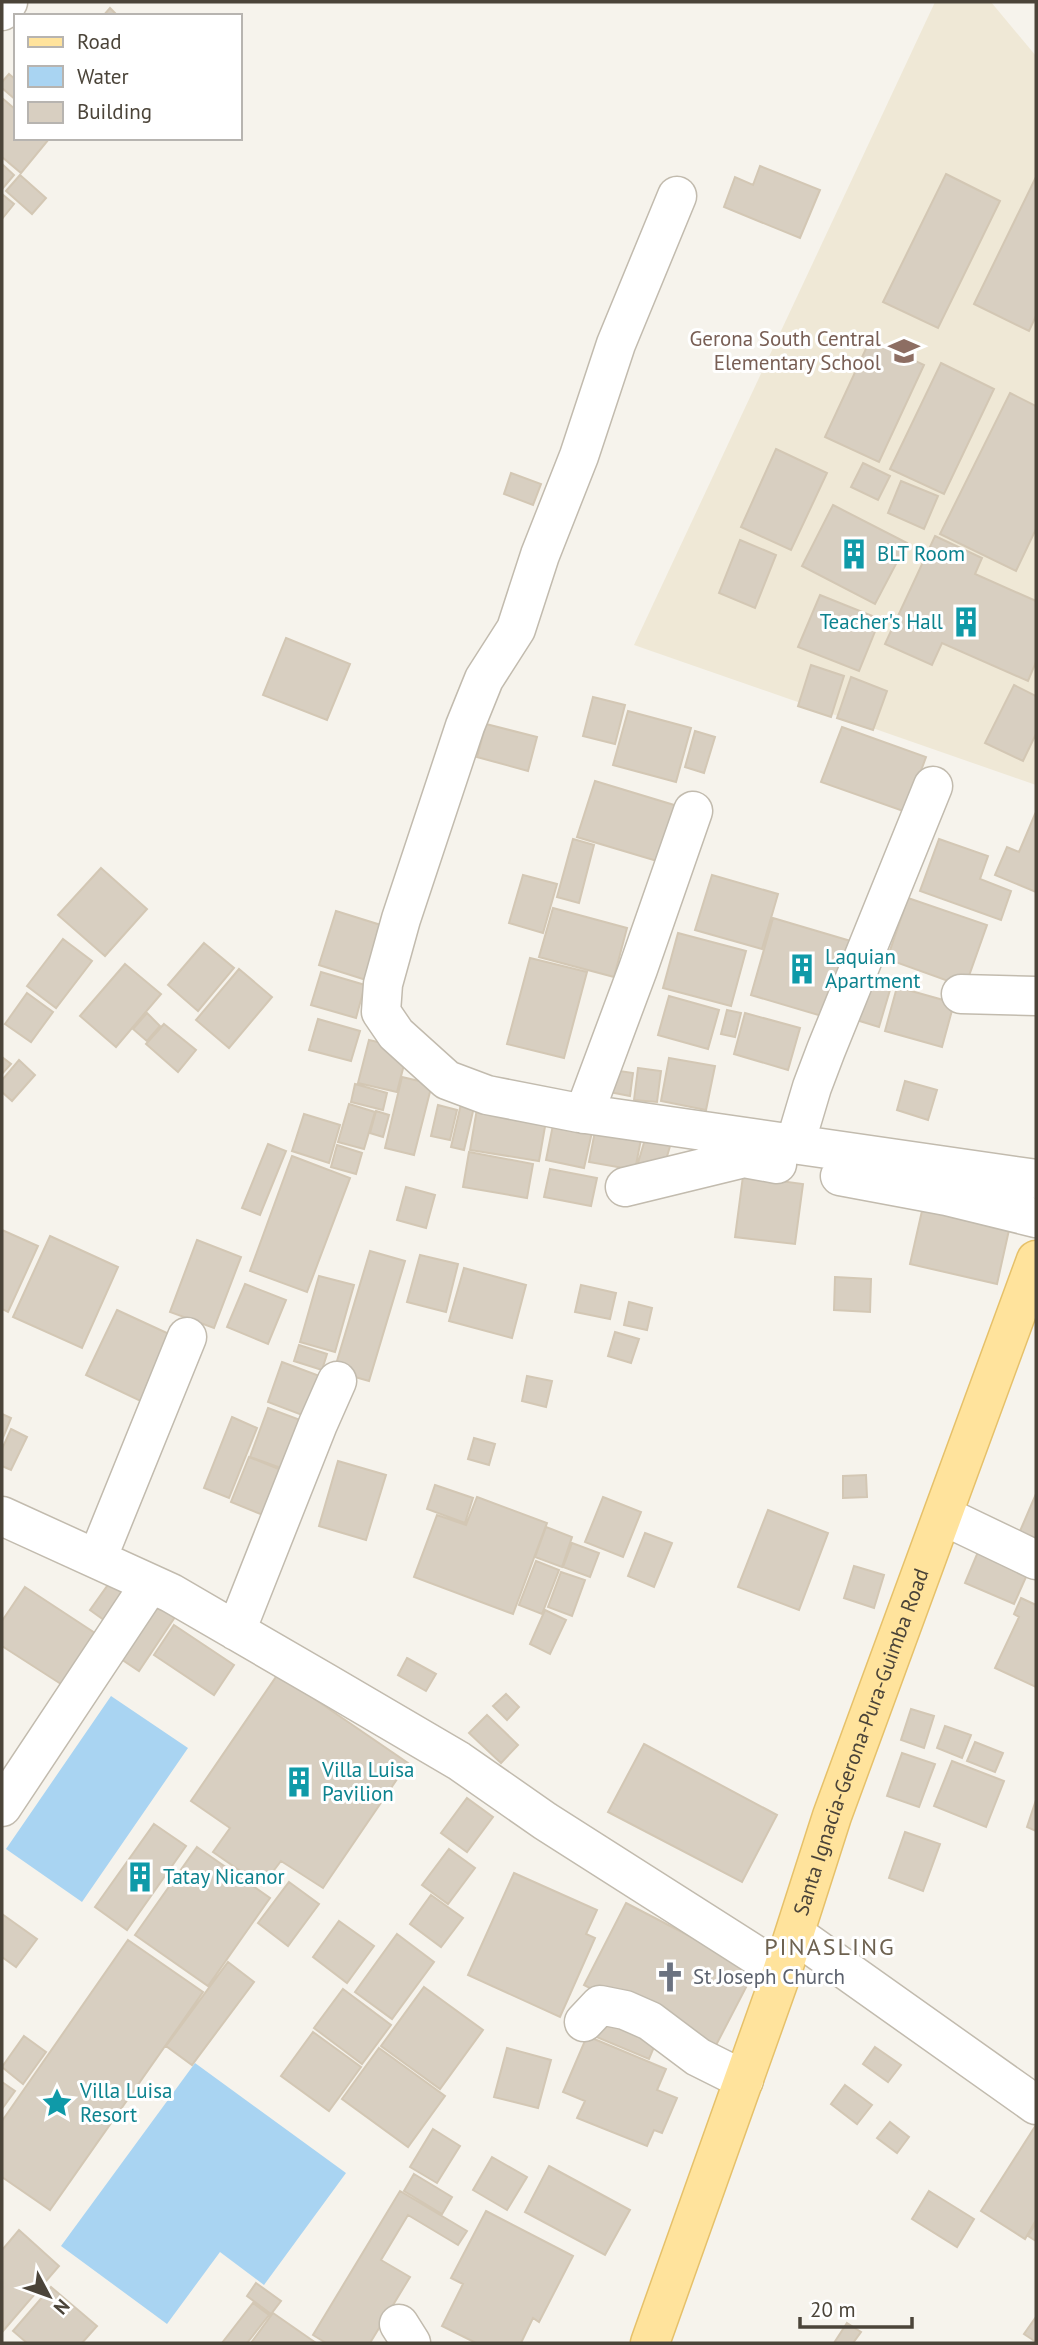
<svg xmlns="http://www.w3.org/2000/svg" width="1038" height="2345" viewBox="0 0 1038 2345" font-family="'PT Sans',sans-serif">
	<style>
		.education { fill: #efe8d6 }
		.water { fill: #a9d4f2 }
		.building { fill: #d8cfc1; stroke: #d3c7b4; stroke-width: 2 }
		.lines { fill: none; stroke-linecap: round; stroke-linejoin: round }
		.minor-casing { stroke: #c2bbae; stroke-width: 41 }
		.major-casing { stroke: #e6c16a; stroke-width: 41 }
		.minor { stroke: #fff; stroke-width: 38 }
		.major { stroke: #ffe39c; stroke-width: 38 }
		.labels { text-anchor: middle; stroke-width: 6; stroke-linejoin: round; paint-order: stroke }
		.education-label { font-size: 21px; fill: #785e54; stroke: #fff; text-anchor: end }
		.culture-label { font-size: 21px; fill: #0d838f; stroke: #fff; text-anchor: start }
		.street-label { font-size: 21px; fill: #4b4439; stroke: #fff }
		.worship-label { font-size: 21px; fill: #5b616d; stroke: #fff; text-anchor: start }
		.quarter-label { font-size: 24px; letter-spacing: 2px; fill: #6e6250; stroke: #fff }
	</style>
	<rect width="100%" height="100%" fill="#f6f3ec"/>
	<!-- education -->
	<path class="education" d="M935,2H991L1036,56V785L634,645Z"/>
	<!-- water -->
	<path class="water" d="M111,1696L188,1748L82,1902L6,1849Z
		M195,2063L346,2173L264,2285L220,2252L167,2324L61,2246Z"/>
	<!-- building -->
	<path class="building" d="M110,8L118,16H103Z
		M9,74L16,80V100L2,88V82Z
		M2,98L16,110V138L49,139L21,173L2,157Z
		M2,164L14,175L3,188L2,187Z
		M760,166L820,190L800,238L724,207L735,177L753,185Z
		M946,174L1000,201L938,328L883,302Z
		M20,175L46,198L32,214L6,191Z
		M1036,177V316L1029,331L974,304Z
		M2,194L14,204L2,219Z
		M870,340L924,365L879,462L825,437Z
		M941,363L994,389L944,494L890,469Z
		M1010,393L1036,406V529L1016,571L940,534Z
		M776,449L827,473L791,550L741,527Z
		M863,463L890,476L878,500L851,487Z
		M511,473L541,484L533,505L504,494Z
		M901,481L938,496L924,529L888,513Z
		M833,505L907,543L875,604L802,566Z
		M935,536L982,558L975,574L1036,601V662L1028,681L942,643L932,665L885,644Z
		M740,540L776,555L755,608L719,593Z
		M820,595L880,619L859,671L798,647Z
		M286,638L350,664L327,720L263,695Z
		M811,665L844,676L831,717L798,706Z
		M851,677L887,691L873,730L837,718Z
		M1014,685L1036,696V734L1023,761L985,743Z
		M593,697L625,705L615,744L583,736Z
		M628,711L691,728L676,782L613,765Z
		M486,724L537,737L528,771L477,757Z
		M842,727L926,757L906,812L821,782Z
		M695,731L715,737L704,773L685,767Z
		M595,781L684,808L667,864L577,837Z
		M1035,814L1036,815V892L995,875L1007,847L1019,852Z
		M573,839L594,845L579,903L557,897Z
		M939,839L988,856L980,879L1011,891L1001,920L920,891Z
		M101,868L147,909L105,956L58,915Z
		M523,875L557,884L543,933L509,923Z
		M712,875L778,894L762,949L695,930Z
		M908,898L987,925L965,987L887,959Z
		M553,908L627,928L614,977L539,957Z
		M336,911L384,926L366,980L319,965Z
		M773,918L854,942L832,1019L751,995Z
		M678,933L746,951L731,1006L663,988Z
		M63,939L92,961L56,1008L27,986Z
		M204,943L234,968L198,1011L168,985Z
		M530,958L587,972L564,1058L507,1044Z
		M125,964L161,994L116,1047L80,1016Z
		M239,969L272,997L229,1048L196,1020Z
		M321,972L365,985L356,1018L311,1005Z
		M861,981L890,990L879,1027L850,1018Z
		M897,987L954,1003L942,1047L885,1031Z
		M27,993L53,1012L31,1042L5,1024Z
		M669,996L719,1010L708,1049L658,1035Z
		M727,1010L741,1013L735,1037L721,1034Z
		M147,1013L160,1026L147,1041L133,1029Z
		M745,1013L800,1028L788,1070L734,1054Z
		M318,1019L360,1031L351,1061L309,1050Z
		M164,1024L196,1050L178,1072L146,1044Z
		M369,1040L408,1049L397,1092L358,1083Z
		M2,1057L11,1064L2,1074Z
		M669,1058L715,1066L706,1110L661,1101Z
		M19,1060L35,1075L12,1101L2,1092V1080Z
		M638,1068L661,1071L657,1102L634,1100Z
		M613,1070L633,1073L630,1096L609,1092Z
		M402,1077L432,1084L414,1155L385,1148Z
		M905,1081L937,1090L928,1120L897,1110Z
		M355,1084L387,1093L383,1110L351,1102Z
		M478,1103L547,1115L539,1161L470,1150Z
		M349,1104L375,1112L364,1149L338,1142Z
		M461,1104L474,1107L464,1150L451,1147Z
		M438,1105L457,1110L450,1140L431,1136Z
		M376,1111L389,1115L383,1137L370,1133Z
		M304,1114L340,1125L329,1163L292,1151Z
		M555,1115L594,1123L584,1168L546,1160Z
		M597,1121L643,1129L635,1170L589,1162Z
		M648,1129L673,1136L663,1170L638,1163Z
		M268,1144L286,1151L260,1215L242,1208Z
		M337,1145L362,1153L356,1174L331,1167Z
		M469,1152L533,1164L527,1198L463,1187Z
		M292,1156L350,1178L307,1292L250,1271Z
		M550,1169L597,1178L591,1206L544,1197Z
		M743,1176L803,1184L795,1244L735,1237Z
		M406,1187L435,1195L426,1228L397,1220Z
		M924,1202L1011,1221L997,1284L910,1264Z
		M2,1230L38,1246L8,1312L2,1309Z
		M50,1236L118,1267L82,1348L13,1317Z
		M197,1240L241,1257L214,1328L170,1312Z
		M370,1251L405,1261L369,1381L334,1371Z
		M420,1255L458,1264L446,1312L407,1302Z
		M464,1268L526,1285L512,1338L449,1321Z
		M319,1276L354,1285L335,1352L300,1342Z
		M835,1277L871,1279L870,1312L834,1310Z
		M245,1284L286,1300L268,1344L227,1327Z
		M581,1285L616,1293L610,1319L575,1312Z
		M629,1302L652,1308L647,1330L624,1325Z
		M117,1310L180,1339L149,1405L86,1375Z
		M615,1332L639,1339L631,1363L608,1356Z
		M299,1345L327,1354L322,1370L294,1361Z
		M282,1362L325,1378L310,1418L268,1402Z
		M527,1376L552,1381L546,1407L522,1401Z
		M268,1408L311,1424L292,1472L250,1457Z
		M2,1414L11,1418L2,1440Z
		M232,1417L257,1428L229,1498L204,1488Z
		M11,1429L27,1437L11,1470L2,1466V1449Z
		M474,1438L495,1444L489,1465L468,1459Z
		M249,1457L286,1472L268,1517L231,1502Z
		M338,1461L386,1475L366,1540L319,1526Z
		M866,1475L867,1497L843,1498V1476Z
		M435,1485L473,1498L465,1523L427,1509Z
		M1036,1494V1546L1017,1538Z
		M477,1497L547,1523L513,1614L414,1577L437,1515L466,1525Z
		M603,1497L641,1512L623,1557L585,1542Z
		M768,1510L828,1533L799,1610L738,1587Z
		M546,1527L572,1537L562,1567L535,1557Z
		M645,1533L672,1543L654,1587L628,1576Z
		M572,1543L599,1553L590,1577L563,1567Z
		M980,1547L1030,1568L1014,1604L965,1583Z
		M536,1561L559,1570L542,1614L519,1605Z
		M854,1566L884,1575L874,1608L844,1598Z
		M561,1572L585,1580L572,1616L548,1607Z
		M110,1582L131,1597L111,1625L90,1610Z
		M25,1587L98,1635L64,1686L2,1646V1621Z
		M1021,1598L1036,1605V1687L995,1668L1019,1617L1014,1614Z
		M152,1601L175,1617L139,1671L115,1655Z
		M545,1610L566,1620L550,1654L530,1644Z
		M174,1625L234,1665L214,1695L154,1655Z
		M407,1658L436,1674L426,1691L398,1675Z
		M278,1674L408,1763L323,1888L281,1861L262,1886L213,1852L230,1828L191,1801Z
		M506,1694L519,1707L507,1720L493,1706Z
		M911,1709L934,1716L924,1748L901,1740Z
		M487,1715L518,1745L501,1763L469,1733Z
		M945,1726L971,1735L962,1758L937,1748Z
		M975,1742L1003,1753L995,1772L967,1761Z
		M644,1744L777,1815L742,1882L608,1812Z
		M902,1753L935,1764L919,1807L887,1796Z
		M952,1761L1004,1781L986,1827L934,1806Z
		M467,1798L493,1817L467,1852L441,1833Z
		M1036,1800V1831L1027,1827Z
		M154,1824L186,1846L127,1930L95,1907Z
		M905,1832L940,1844L923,1891L889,1878Z
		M197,1847L270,1898L208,1986L135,1935Z
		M449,1849L475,1868L448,1904L422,1885Z
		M514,1873L597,1910L586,1934L595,1938L560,2017L468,1975Z
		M289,1882L319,1904L288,1946L258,1923Z
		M431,1895L463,1918L441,1947L410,1924Z
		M626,1903L755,1970L713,2051L584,1985Z
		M2,1914L37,1939L16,1967L2,1957Z
		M339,1921L374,1946L347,1983L313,1957Z
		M397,1934L434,1962L392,2019L355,1992Z
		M128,1940L203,1992L50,2210L2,2177V2121Z
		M228,1962L254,1982L192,2065L166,2046Z
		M424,1987L483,2030L440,2089L381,2046Z
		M343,1989L391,2025L362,2064L314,2028Z
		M596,2010L659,2035L649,2059L587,2033Z
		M313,2032L361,2067L329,2111L281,2076Z
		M24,2036L46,2052L23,2084L2,2067Z
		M587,2036L666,2069L657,2090L677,2098L662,2133L654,2130L647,2146L577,2118L585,2101L563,2092Z
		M875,2047L901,2065L888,2082L863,2064Z
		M379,2048L445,2096L408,2147L342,2099Z
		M507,2048L551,2060L538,2108L494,2097Z
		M2,2082L15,2091L2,2109Z
		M845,2085L872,2105L857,2124L831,2104Z
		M890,2122L909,2137L897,2153L877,2138Z
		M1036,2125V2220L1025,2239L981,2211Z
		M433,2129L460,2146L437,2183L410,2167Z
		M492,2157L527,2177L507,2210L473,2190Z
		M549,2166L630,2210L605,2255L525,2212Z
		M414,2174L452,2197L442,2214L404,2191Z
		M400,2191L467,2231L458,2245L408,2215L381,2260L410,2277L370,2343H326L313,2335Z
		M929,2191L974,2219L957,2247L912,2219Z
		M486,2211L573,2256L539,2322L533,2318L521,2343H476L442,2326L463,2284L451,2278Z
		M1036,2223V2241L1028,2236Z
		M19,2230L59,2266L3,2331L2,2250Z
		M256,2283L281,2301L271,2314L247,2296Z
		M51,2287L97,2326L82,2343H27L13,2331Z
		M253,2303L269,2315L247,2343H222Z
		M273,2313L316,2343H251Z
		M1036,2317V2342L1024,2334Z
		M847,2323L861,2332L853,2343H834Z"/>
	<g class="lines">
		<!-- minor casing -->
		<g class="minor-casing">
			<path id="minor" d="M2,11L8,2
				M677,196L616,344L579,456L540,555L516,629L484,679L465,726L401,919L383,984L381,1012L396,1034L447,1080L487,1095L579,1113L1036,1179
				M961,994L1036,996
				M584,1114L638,969L693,811
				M795,1144L812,1087L826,1050L933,786
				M840,1176L947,1196L1036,1218
				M625,1187L744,1158L777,1164
				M2,1516L171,1593L326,1683L459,1761L545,1821L782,1972
				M944,1516L1036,1560
				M97,1559L187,1337
				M236,1631L318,1424L337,1381
				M2,1807L150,1584
				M795,1934L1036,2105
				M584,2022L600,2005L625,2010L650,2021L698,2057L744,2080
				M399,2324L411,2343"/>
		</g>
		<!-- major casing -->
		<g class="major-casing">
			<g id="major">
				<path id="s1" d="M650,2343L782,1972L832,1816L1036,1260"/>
			</g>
		</g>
		<!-- minor -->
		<use href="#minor" class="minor"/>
		<!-- major -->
		<use href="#major" class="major"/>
	</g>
	<!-- icons -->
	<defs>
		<g id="school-bare" transform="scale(2.415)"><path d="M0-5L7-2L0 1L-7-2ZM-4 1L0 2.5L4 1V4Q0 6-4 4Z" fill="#8d6e63" stroke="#fff" stroke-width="2.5" paint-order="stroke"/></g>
		<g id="building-bare" transform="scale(2.415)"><path d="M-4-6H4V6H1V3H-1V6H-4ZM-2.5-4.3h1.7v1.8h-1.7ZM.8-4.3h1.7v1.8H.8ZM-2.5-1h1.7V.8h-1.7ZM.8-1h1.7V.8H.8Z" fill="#0f9aa8" stroke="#fff" stroke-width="2.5" paint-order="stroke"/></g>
		<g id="church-bare" transform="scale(2.415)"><path d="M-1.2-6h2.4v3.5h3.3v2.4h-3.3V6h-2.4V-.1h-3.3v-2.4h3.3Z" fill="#6b7280" stroke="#fff" stroke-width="2.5" paint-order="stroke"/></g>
		<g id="sight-bare" transform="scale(2.415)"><path d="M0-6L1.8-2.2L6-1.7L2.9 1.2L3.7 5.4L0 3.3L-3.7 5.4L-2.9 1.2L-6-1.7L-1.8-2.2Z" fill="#0f9aa8" stroke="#fff" stroke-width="2.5" paint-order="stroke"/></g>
	</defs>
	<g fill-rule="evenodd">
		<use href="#school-bare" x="904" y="351"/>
		<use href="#building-bare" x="854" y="554"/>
		<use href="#building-bare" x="966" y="622"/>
		<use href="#building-bare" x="802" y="969"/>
		<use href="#building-bare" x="299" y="1782"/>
		<use href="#building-bare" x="140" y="1877"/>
		<use href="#church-bare" x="670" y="1977"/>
		<use href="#sight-bare" x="57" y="2103"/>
	</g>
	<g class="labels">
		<!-- education labels -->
		<g class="education-label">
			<text x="881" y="346">Gerona South Central<tspan x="881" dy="24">Elementary School</tspan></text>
		</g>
		<!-- culture labels -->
		<g class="culture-label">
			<text x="877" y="561">BLT Room</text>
			<text x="943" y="629" text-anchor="end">Teacher's Hall</text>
			<text x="825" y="964">Laquian<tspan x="825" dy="24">Apartment</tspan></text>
			<text x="322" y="1777">Villa Luisa<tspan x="322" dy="24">Pavilion</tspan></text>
			<text x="163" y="1884">Tatay Nicanor</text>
			<text x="80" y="2098">Villa Luisa<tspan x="80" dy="24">Resort</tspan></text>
		</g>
		<!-- street labels -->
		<g class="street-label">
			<text dy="7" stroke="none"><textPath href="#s1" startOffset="637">Santa Ignacia-Gerona-Pura-Guimba Road</textPath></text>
		</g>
		<!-- worship labels -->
		<g class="worship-label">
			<text x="693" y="1984">St Joseph Church</text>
		</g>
		<!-- quarter labels -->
		<g class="quarter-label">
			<text x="830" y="1955">PINASLING</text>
		</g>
	</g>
	<!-- border -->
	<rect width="1038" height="2345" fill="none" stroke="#4b4439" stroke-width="7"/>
	<!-- legend -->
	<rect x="14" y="14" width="228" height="126" fill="#ffffff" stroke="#b7b4b0" stroke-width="2"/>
	<rect x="28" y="37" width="35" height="10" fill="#ffe39c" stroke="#b7b4b0" stroke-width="2"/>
	<text x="77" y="49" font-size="21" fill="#4b4439">Road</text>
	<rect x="28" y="66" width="35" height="21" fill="#a9d4f2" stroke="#b7b4b0" stroke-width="2"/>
	<text x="77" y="84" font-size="21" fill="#4b4439">Water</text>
	<rect x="28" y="102" width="35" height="21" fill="#d8cfc1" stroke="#b7b4b0" stroke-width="2"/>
	<text x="77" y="119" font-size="21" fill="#4b4439">Building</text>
	<!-- north arrow -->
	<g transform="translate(49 2296) rotate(131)" stroke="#ffffff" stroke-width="5" paint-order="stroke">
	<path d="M0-5L12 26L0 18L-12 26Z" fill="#4b4439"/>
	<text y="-10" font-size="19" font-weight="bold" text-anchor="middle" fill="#4b4439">N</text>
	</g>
	<!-- scale -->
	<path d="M800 2317v10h112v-10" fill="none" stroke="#4b4439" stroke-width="3.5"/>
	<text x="810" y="2317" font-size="21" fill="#4b4439" stroke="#ffffff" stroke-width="5" paint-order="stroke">20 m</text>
</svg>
